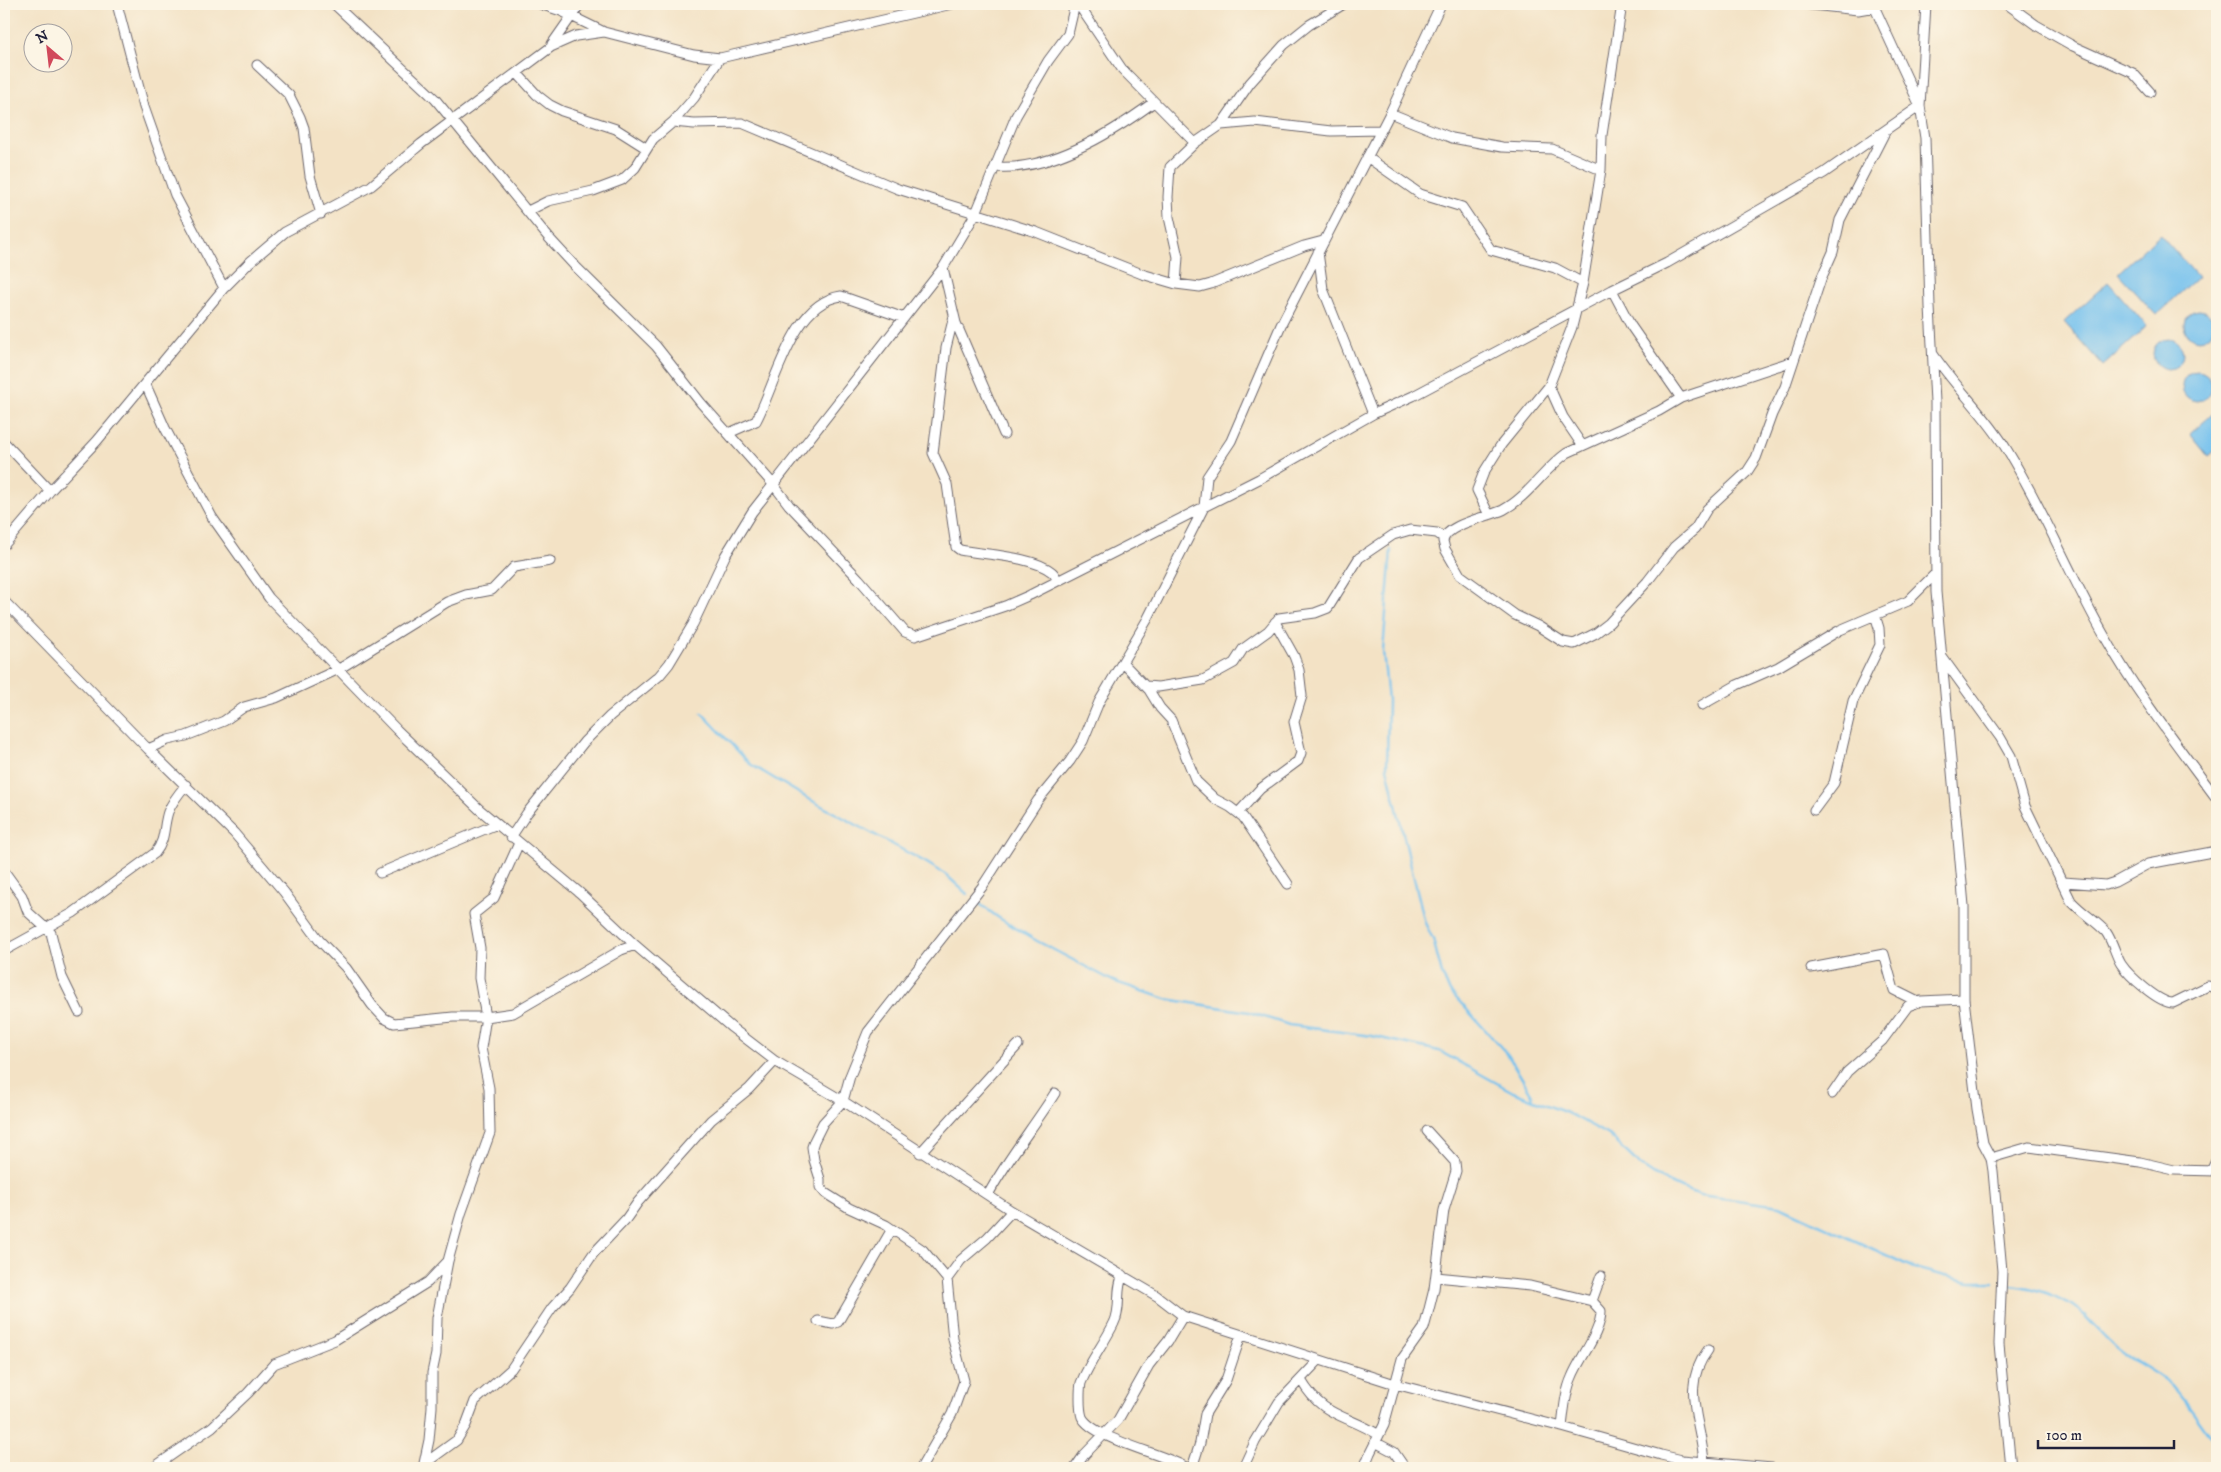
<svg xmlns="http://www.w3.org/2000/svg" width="2221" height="1472" viewBox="0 0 2221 1472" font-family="'IM FELL DW Pica',serif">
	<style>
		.water { fill: #74c1ee; stroke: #4b7294 }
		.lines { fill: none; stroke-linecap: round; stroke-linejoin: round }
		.stream { stroke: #74c1ee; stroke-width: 2.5 }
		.street-casing { stroke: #6b656b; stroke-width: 11 }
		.street { stroke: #fff; stroke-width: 9 }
	</style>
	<rect width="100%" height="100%" fill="#fcf5e5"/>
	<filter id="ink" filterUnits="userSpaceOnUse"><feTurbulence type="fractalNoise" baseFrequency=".02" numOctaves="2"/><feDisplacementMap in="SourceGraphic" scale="10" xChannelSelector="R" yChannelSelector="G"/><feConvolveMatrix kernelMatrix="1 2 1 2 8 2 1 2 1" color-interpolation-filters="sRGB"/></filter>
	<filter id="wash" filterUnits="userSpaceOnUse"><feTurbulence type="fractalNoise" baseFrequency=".0096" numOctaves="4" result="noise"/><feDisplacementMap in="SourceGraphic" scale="20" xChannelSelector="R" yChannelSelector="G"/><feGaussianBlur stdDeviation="1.12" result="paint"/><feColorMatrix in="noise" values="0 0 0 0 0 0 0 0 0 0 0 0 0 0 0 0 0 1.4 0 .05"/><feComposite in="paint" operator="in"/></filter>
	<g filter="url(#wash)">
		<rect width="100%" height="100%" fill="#f3e2c5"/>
		<!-- water -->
		<path class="water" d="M2160,234L2198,277L2156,315L2118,273Z
			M2108,282L2147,326L2103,366L2064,322Z
			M2184 325a15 15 0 1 1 30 0a15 15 0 1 1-30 0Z
			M2153 354a15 15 0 1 1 30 0a15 15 0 1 1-30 0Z
			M2182 386a15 15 0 1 1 30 0a15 15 0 1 1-30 0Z
			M2217,410V448L2208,456L2190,434Z"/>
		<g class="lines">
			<!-- stream -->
			<path class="stream" d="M1391,550L1383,651L1388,700L1387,768L1425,923L1433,939L1442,974L1449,990L1508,1055L1532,1095L1533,1099
				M702,713L750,764L807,798L925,862L945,874L967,894
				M977,902L999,918L1037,941L1113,981L1166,999L1249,1012L1289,1025L1372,1036L1439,1051L1513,1092L1570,1114L1609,1135L1641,1166L1656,1176L1681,1188L1700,1195L1780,1206L1914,1268L1969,1282H1994
				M2011,1285C2037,1288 2064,1296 2084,1315C2096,1327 2106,1339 2119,1350C2137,1365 2159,1373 2175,1389C2191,1406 2202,1426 2217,1444"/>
		</g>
	</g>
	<g filter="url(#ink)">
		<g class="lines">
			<!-- street casing -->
			<g class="street-casing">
				<path id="street" d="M117,4L144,107L175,195L224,288
					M334,4L435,99L549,238L573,264L656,346L701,403L773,484L789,505L859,579L905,632L915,636L1005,606L1030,595L1259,479L1373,414L1413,396L1612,290L1667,263L1824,173L1920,106L1926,4
					M540,4L561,11L604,32L694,55L720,58L952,4
					M1078,4L1122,69L1195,143
					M1803,4L1858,10L1875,7
					M1873,4L1920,106L1925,138L1930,307L1935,402L1936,592L1964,906V999L1977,1109L1983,1143L1991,1158L1993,1171L2002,1271L1999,1344L2011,1468
					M2007,4L2036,25L2073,46L2133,73L2150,92
					M552,44L580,4
					M257,65L289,95L300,117L304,128L310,176L321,214
					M517,73L537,95L550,105L562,111L616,129L646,148
					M1390,113L1452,138L1502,147L1552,149L1601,170
					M673,122L694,124L742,123L898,189L1036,232L1142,274L1176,284L1200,287L1211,284L1304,246L1323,241
					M1221,125L1255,122L1331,131L1381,130
					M1367,157L1420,194L1462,207L1491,250L1555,268L1583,283
					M996,167C1050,171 1112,133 1154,102
					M528,211L548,201L593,191L622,180L635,168L653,139L673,122L694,98L720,58
					M1318,252L1323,289L1373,414
					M943,268L956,323L1004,434
					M1176,284L1178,257L1169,217L1168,197L1170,167L1195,143L1221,125L1250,83L1284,45L1309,25L1344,4
					M1612,290L1631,326L1681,398
					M954,316L946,348L933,453L947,484L956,547L960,550C985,555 1033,556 1052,572C1055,574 1056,578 1058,581
					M1933,354C1956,388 1986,415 2007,450C2044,510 2070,576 2105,637C2137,694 2178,746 2217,799
					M1793,361L1681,398L1659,411L1567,453C1544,469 1528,497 1503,510C1488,517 1446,524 1443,541L1445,549L1460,575L1515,615L1538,626L1563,642L1574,644L1596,633L1609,623L1647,582L1674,547L1695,529L1707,509L1747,472L1756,458L1772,414L1785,387L1821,279L1833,252L1840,220L1884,134
					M145,383L165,428L212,517L269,598L397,730L479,809L580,893L635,945L732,1028L775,1061L843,1101L1012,1211L1157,1296L1183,1316L1395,1384L1562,1427L1661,1455L1682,1460L1772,1468
					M1549,386L1563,417L1582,445
					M729,433L756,421C776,384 792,303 841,296L904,318
					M4,442L50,491
					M1489,515L1477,490L1484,472L1501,445L1549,386L1572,327L1583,283L1601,170L1602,135L1622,4
					M4,545L50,491L97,441L224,288L251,261L285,232L371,186L421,144L551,47L576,36L604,32
					M4,601L148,749L234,833L284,892L319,940L346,968L372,1005L384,1018L394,1023L453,1017H486L513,1013L621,950L635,945
					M1942,657L2000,737L2011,756L2025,806L2071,901C2082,913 2096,921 2106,932C2113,942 2115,954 2121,964C2129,976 2159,1003 2173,1003L2208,986L2212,987L2217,991
					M1123,663L1149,690L1160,708L1171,720L1196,781L1215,799L1230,807L1243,817L1288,884
					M1146,686L1158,687L1203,680L1234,663L1243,649L1268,631L1279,618L1315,613L1328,608L1359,558L1393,535L1410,530L1437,533L1444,538
					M1702,705L1737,685L1778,667L1840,630L1908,601L1935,574
					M148,749L168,740L186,736L224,721L244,707L276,698L339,669L447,602L466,595L492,590L514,567L550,561
					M1814,810L1834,783L1853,701L1880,645L1879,628L1875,615
					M1238,813L1260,789L1298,761L1301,753L1294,722L1302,696L1299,670L1294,656L1275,622
					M511,837L527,813L584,742L610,716L659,676L669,664L693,624L725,556L752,512L943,268L976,213L1016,116L1048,61L1068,34L1075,4
					M4,871L22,896L28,912L51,933L62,977L79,1012
					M380,873L497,824
					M2063,882L2106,885L2115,882L2148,864L2217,851
					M4,951L73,913L155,853C166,840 163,827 168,812C172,802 179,793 186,785
					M1811,968L1884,954L1894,990L1916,1001
					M1832,1094L1847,1072L1882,1041L1908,1006L1921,1001L1964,999
					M920,1153L1018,1045
					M1991,1158L2029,1147L2140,1162L2174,1170L2217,1171
					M2211,1171L2217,1159
					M988,1195C1007,1159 1033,1128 1055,1093
					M1123,1275C1115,1290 1122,1308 1114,1323C1104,1344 1090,1361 1081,1383C1080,1388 1080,1393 1080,1398C1080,1404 1080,1411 1082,1417C1093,1439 1165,1454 1187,1468
					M1436,1277L1530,1286L1592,1301L1601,1311C1601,1333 1580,1357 1572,1377C1565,1392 1564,1411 1562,1427
					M947,1279L961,1260L987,1238L1012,1211
					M1592,1301L1601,1276
					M818,1321L833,1324L838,1322L892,1229
					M1301,1380C1323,1418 1346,1414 1379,1435
					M1375,1442L1394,1452L1405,1468
					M1704,1463C1702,1421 1679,1388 1708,1350
					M424,1464L457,1440L466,1425L475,1401L511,1369L552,1308L570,1288L593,1254L626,1219L638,1202L711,1120L749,1089L775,1061
					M153,1468L212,1427L248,1393L274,1364L335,1340L428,1282L448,1261
					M423,1468L429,1440L432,1407V1373L436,1354L437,1318L448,1261L461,1214L490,1133L489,1088L481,1048L486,1017L479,978L480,948L474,914L494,898L519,843
					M921,1468L952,1414L964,1381L953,1339L947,1279L923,1250L886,1225L849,1208L825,1193L820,1187V1179L814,1160L812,1147L814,1141L823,1123L843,1101L850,1076L868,1032L982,887L1038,800L1070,761L1083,741L1099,702L1147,620L1204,507L1207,477L1231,441L1281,325L1390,113L1441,4
					M1075,1468L1084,1455L1118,1420L1149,1365L1168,1341L1183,1316
					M1192,1468L1200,1443L1205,1414L1226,1380L1241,1335
					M1243,1468L1255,1442L1279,1402L1319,1360
					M1364,1468L1370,1453L1384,1425L1402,1359L1424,1328L1427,1317L1434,1289L1444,1210L1456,1171L1455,1162L1427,1131
					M1674,1468L1682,1460"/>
			</g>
			<!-- street -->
			<use href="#street" class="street"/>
		</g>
	</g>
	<!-- margin -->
	<rect width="2221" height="1472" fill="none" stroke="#fcf5e5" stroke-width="20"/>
	<!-- north arrow -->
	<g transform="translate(48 48) rotate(332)"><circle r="24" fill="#fcf5e5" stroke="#a5a1a1"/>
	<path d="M0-4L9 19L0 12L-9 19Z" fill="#d1495b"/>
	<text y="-8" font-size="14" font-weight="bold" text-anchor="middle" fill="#22223b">N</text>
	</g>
	<!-- scale -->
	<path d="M2038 1440v8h136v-8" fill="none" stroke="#22223b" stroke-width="2.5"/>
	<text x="2046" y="1440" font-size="15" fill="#22223b" stroke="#fcf5e5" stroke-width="4" paint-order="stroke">100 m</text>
</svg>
